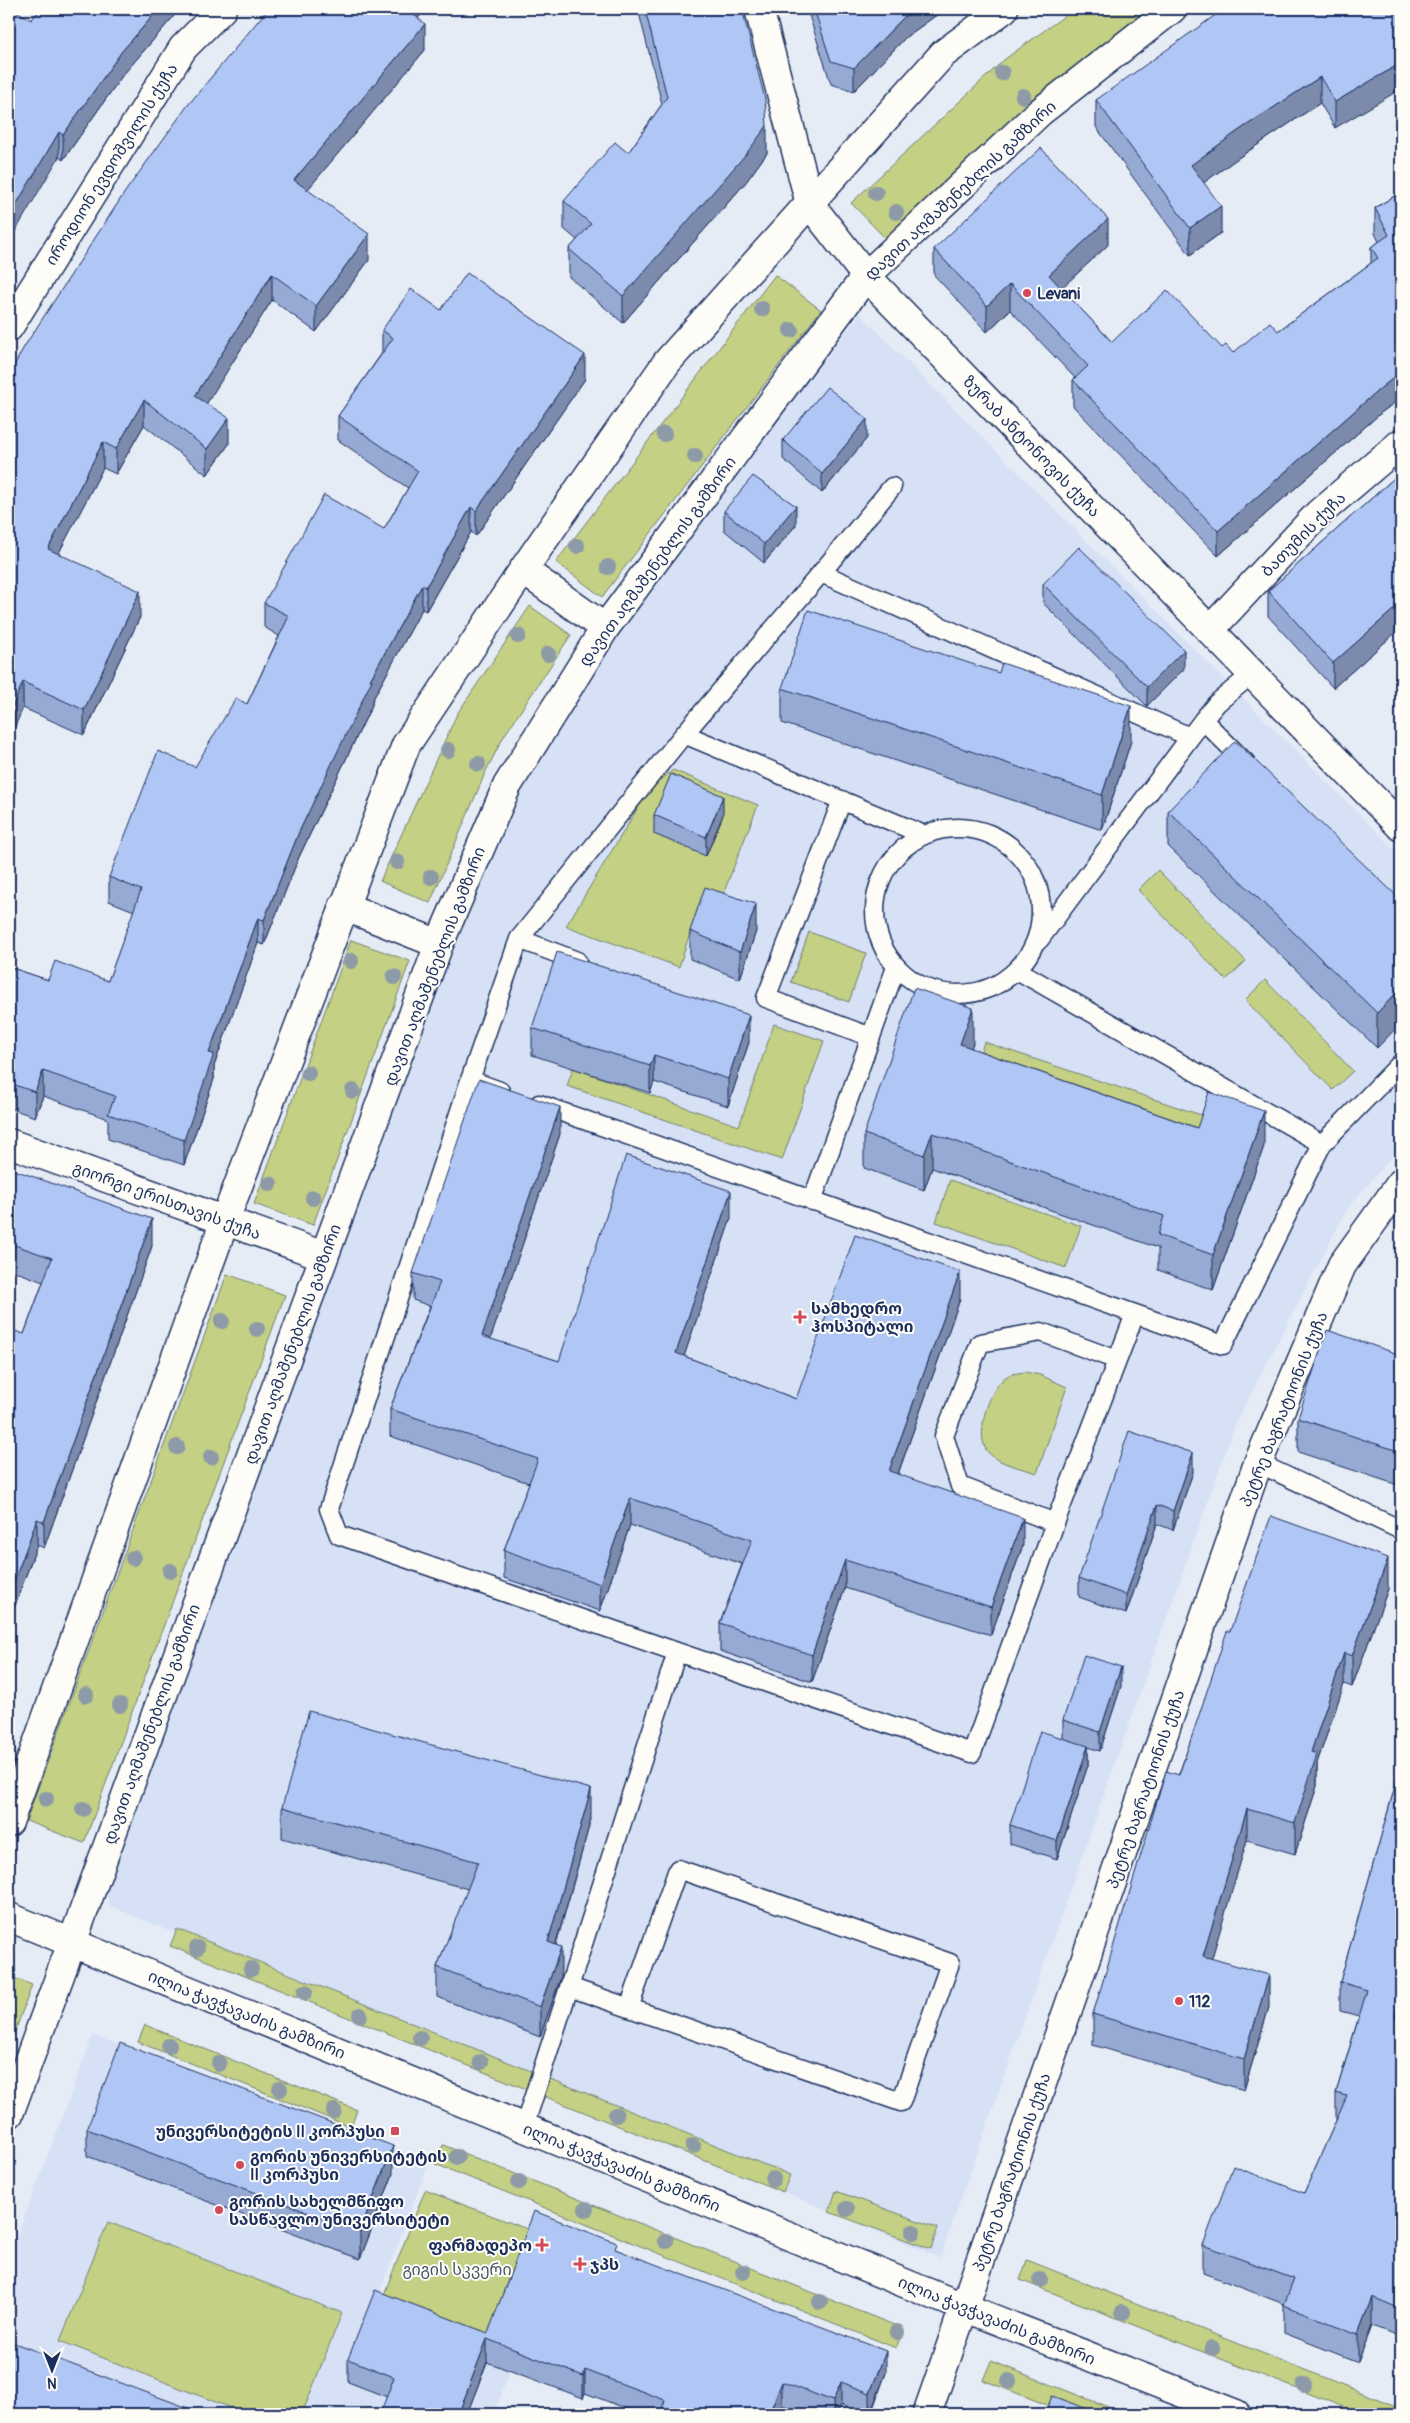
<svg xmlns="http://www.w3.org/2000/svg" width="1410" height="2423" viewBox="0 0 1410 2423" font-family="Pangolin,'Noto Sans Georgian',sans-serif">
	<style>
		.built { fill: #d6e1f6 }
		.green { fill: #c4d083; stroke: #708070 }
		.lines { fill: none; stroke-linecap: round; stroke-linejoin: round }
		.service-casing { stroke: #1b2f5e; stroke-width: 21 }
		.minor-casing { stroke: #1b2f5e; stroke-width: 31 }
		.tertiary-casing { stroke: #1b2f5e; stroke-width: 31 }
		.service { stroke: #fdfcf7; stroke-width: 18 }
		.minor { stroke: #fdfcf7; stroke-width: 28 }
		.tertiary { stroke: #fdfcf7; stroke-width: 28 }
		.tree { fill: #8d9aa7 }
		.wall { fill: #97aad3; stroke: #1b2f5e }
		.shaded-wall { fill: #7b8bac; stroke: #1b2f5e }
		.building { fill: #b0c6f5; stroke: #1b2f5e }
		.poi-dot { fill: #d1495b; stroke: #fdfcf7; stroke-width: 2 }
		.labels { text-anchor: middle; stroke-width: 4; stroke-linejoin: round; paint-order: stroke }
		.street-label { font-size: 16px; fill: #1b2f5e; stroke: #fdfcf7 }
		.poi-label { font-size: 16px; font-weight: bold; fill: #1b2f5e; stroke: #fdfcf7; text-anchor: start }
		.park-label { font-size: 16px; fill: #455767; stroke: #fdfcf7 }
	</style>
	<rect width="100%" height="100%" fill="#e6ecf6"/>
	<filter id="ink" filterUnits="userSpaceOnUse"><feTurbulence type="fractalNoise" baseFrequency=".02" numOctaves="2"/><feDisplacementMap in="SourceGraphic" scale="10" xChannelSelector="R" yChannelSelector="G"/><feConvolveMatrix kernelMatrix="1 2 1 2 8 2 1 2 1" color-interpolation-filters="sRGB"/></filter>
	<g filter="url(#ink)">
		<!-- built -->
		<path class="built" d="M860,314L1401,856V1146L1347,1209L1235,1425L940,2258L110,1906L103,1881L502,808L607,634Z
			M93,2035L429,2162L373,2310L513,2362L494,2414H9V2258Z"/>
		<!-- green -->
		<path class="green" d="M1074,9H1162L886,239L851,203L1005,59Z
			M775,275L821,310L602,597L556,562Z
			M530,606L571,635L504,736L486,771L430,903L380,881L457,714Z
			M673,770L758,805L718,907L700,902L679,967L566,926L650,788Z
			M1158,870L1246,961L1226,980L1138,890Z
			M809,932L866,953L849,1002L791,982Z
			M351,940L410,961L313,1225L254,1204Z
			M1265,980L1353,1071L1333,1090L1245,1000Z
			M774,1024L824,1041L782,1160L567,1086L573,1068L739,1126Z
			M984,1042L1204,1116L1193,1150L973,1075Z
			M950,1180L1081,1226L1066,1268L936,1222Z
			M227,1274L285,1295L84,1843L26,1821Z
			M1025,1372L1040,1375L1067,1387L1037,1473C1022,1468 997,1464 987,1451C974,1433 990,1384 1009,1375C1014,1373 1020,1373 1025,1372Z
			M177,1929L790,2175L783,2192L170,1946Z
			M9,1976L32,1985L9,2048Z
			M145,2025L357,2110L351,2127L138,2042Z
			M443,2145L904,2329L896,2348L435,2164Z
			M425,2190L535,2232L489,2350L379,2307Z
			M836,2191L938,2228L931,2249L829,2212Z
			M108,2222L342,2313L302,2414H246L60,2341Z
			M1027,2260L1401,2408V2414H1361L1020,2280Z
			M991,2361L1126,2414H1070L983,2380Z"/>
		<g class="lines">
			<!-- service casing -->
			<g class="service-casing">
				<path id="service" d="M821,573L892,487
					M1203,720L1246,763
					M684,734L924,835
					M842,800L766,998L871,1037
					M875 911a83 83 0 1 1 166 0a83 83 0 1 1-166 0Z
					M519,939L577,961
					M1039,940L1203,720L1217,703L1252,674
					M1017,970L1322,1144L1401,1063
					M470,1080L329,1509L339,1535L677,1652
					M500,1091L470,1080L519,939L684,734L821,573L1190,737
					M539,1104L1223,1345L1322,1144
					M812,1201L896,967
					M1258,1463L1401,1530
					M1055,1523L960,1486L944,1436L980,1343L1041,1332L1117,1360
					M569,1987L901,2102L950,1963L678,1869L629,2008
					M524,2127L677,1652L972,1753L1055,1523L1135,1314"/>
			</g>
			<!-- minor casing -->
			<g class="minor-casing">
				<path id="minor" d="M759,9L810,204L866,276L1401,827
					M9,327L183,48L222,9
					M1210,630L1318,514L1401,443
					M9,1143L324,1256
					M927,2414L1258,1463L1342,1265L1401,1183"/>
			</g>
			<!-- tertiary casing -->
			<g class="tertiary-casing">
				<path id="tertiary" d="M523,570L605,628
					M343,906L439,944
					M9,1822L225,1220L406,745L523,570L667,362L943,54L1004,9
					M9,1917L963,2307L1236,2414
					M9,2114L439,944L507,786L605,628L866,276L1040,112L1172,9"/>
			</g>
			<!-- service -->
			<use href="#service" class="service"/>
			<!-- minor -->
			<use href="#minor" class="minor"/>
			<!-- tertiary -->
			<use href="#tertiary" class="tertiary"/>
		</g>
		<!-- trees -->
		<g class="tree">
			<circle cx="1002" cy="73" r="8"/>
			<circle cx="1023" cy="96" r="8"/>
			<circle cx="876" cy="193" r="8"/>
			<circle cx="896" cy="212" r="8"/>
			<circle cx="762" cy="309" r="8"/>
			<circle cx="791" cy="330" r="8"/>
			<circle cx="664" cy="434" r="8"/>
			<circle cx="695" cy="456" r="8"/>
			<circle cx="577" cy="546" r="8"/>
			<circle cx="608" cy="567" r="8"/>
			<circle cx="518" cy="636" r="8"/>
			<circle cx="548" cy="654" r="8"/>
			<circle cx="448" cy="750" r="8"/>
			<circle cx="478" cy="764" r="8"/>
			<circle cx="397" cy="862" r="8"/>
			<circle cx="431" cy="877" r="8"/>
			<circle cx="351" cy="961" r="8"/>
			<circle cx="394" cy="977" r="8"/>
			<circle cx="308" cy="1073" r="8"/>
			<circle cx="353" cy="1091" r="8"/>
			<circle cx="270" cy="1184" r="8"/>
			<circle cx="313" cy="1198" r="8"/>
			<circle cx="222" cy="1321" r="8"/>
			<circle cx="257" cy="1329" r="8"/>
			<circle cx="177" cy="1447" r="8"/>
			<circle cx="211" cy="1457" r="8"/>
			<circle cx="133" cy="1558" r="8"/>
			<circle cx="170" cy="1571" r="8"/>
			<circle cx="86" cy="1695" r="8"/>
			<circle cx="120" cy="1705" r="8"/>
			<circle cx="46" cy="1799" r="8"/>
			<circle cx="83" cy="1809" r="8"/>
			<circle cx="197" cy="1948" r="8"/>
			<circle cx="251" cy="1969" r="8"/>
			<circle cx="305" cy="1992" r="8"/>
			<circle cx="360" cy="2015" r="8"/>
			<circle cx="420" cy="2038" r="8"/>
			<circle cx="169" cy="2046" r="8"/>
			<circle cx="481" cy="2062" r="8"/>
			<circle cx="219" cy="2064" r="8"/>
			<circle cx="280" cy="2089" r="8"/>
			<circle cx="334" cy="2111" r="8"/>
			<circle cx="616" cy="2115" r="8"/>
			<circle cx="693" cy="2146" r="8"/>
			<circle cx="457" cy="2157" r="8"/>
			<circle cx="773" cy="2179" r="8"/>
			<circle cx="519" cy="2182" r="8"/>
			<circle cx="586" cy="2209" r="8"/>
			<circle cx="847" cy="2209" r="8"/>
			<circle cx="913" cy="2232" r="8"/>
			<circle cx="666" cy="2241" r="8"/>
			<circle cx="743" cy="2272" r="8"/>
			<circle cx="1040" cy="2280" r="8"/>
			<circle cx="820" cy="2302" r="8"/>
			<circle cx="1123" cy="2312" r="8"/>
			<circle cx="897" cy="2332" r="8"/>
			<circle cx="1212" cy="2348" r="8"/>
			<circle cx="1009" cy="2381" r="8"/>
			<circle cx="1304" cy="2385" r="8"/>
		</g>
		<!-- wall -->
		<path class="wall" d="M41,9H180L122,76L63,160L59,157L31,20Z
			M268,9H426L418,18L425,50L307,190L369,260L316,332L272,300L206,404L229,444L207,475L144,425L116,474L103,468L58,554L140,617L84,735L23,708L9,375Z
			M638,9H742L767,153L746,182L623,323L569,277V249L577,240L564,229V201L628,153L662,104Z
			M807,9H945L906,37L854,91L831,84Z
			M1401,9L1335,128L1320,103L1238,158L1203,183L1221,233L1190,255L1096,127V100Z
			M1401,192V398L1382,412L1218,556L1073,406V380L1075,378L1010,310L987,332L934,275V249L1108,245L1061,288L1112,342L1222,348L1233,353L1278,331L1371,263V247L1379,242L1375,233V208Z
			M441,310L585,379L476,536L471,532L426,611L422,609L372,701V705L299,857L264,945L258,943L214,1066V1079L184,1165L108,1139V1119L43,1096L35,1117L9,1108V967L48,980L108,981L134,911L109,901V877L195,767L247,704L279,636L264,627V603L384,529L408,488L338,440V416L382,353V330Z
			M867,438L822,493L783,459V440Z
			M1401,472V628L1333,688L1268,616V591Z
			M724,511L796,525L764,563L724,530Z
			M1043,584L1184,669L1147,706L1043,603Z
			M782,688L1131,741L1102,830L782,723Z
			M1401,717V752L1397,748V721Z
			M1168,811L1401,900L1377,1048L1168,846Z
			M654,815H723L706,856L654,834Z
			M690,931H756L740,979L690,959Z
			M532,1028L749,1042L728,1106L654,1082L650,1093L532,1055Z
			M973,1043L971,1048L1197,1128L1264,1146L1213,1290L1158,1270V1248L932,1168L924,1190L864,1168V1134Z
			M560,1134L490,1339L559,1361L731,1218L684,1356L796,1399L960,1299L898,1474L1023,1545L991,1635L845,1588L812,1682L720,1651V1623L742,1564L630,1525L600,1611L504,1578V1550L529,1483L390,1436V1409L430,1306L413,1300V1273Z
			M9,1168L152,1246L44,1548L37,1545L9,1622V1331L24,1334L43,1282L9,1269Z
			M1401,1355V1486L1298,1452V1418Z
			M1193,1472L1173,1530L1157,1524L1126,1614L1079,1597V1578Z
			M1388,1589L1352,1687L1344,1684L1317,1763V1786L1295,1854L1247,1840L1211,1959L1269,2007L1244,2090L1093,2045V2014L1230,1631Z
			M1121,1686L1100,1751L1088,1747V1765L1057,1859L1010,1844V1825L1063,1738V1720Z
			M1401,1765V2337L1372,2326L1358,2362L1284,2333V2304L1203,2273V2245L1304,2193L1336,2121V2093L1359,2016L1340,2011V1982Z
			M282,1807L591,1819L556,1945L561,1977L540,2037L437,1997V1967L468,1889L282,1838Z
			M87,2129L393,2174L360,2259L87,2156Z
			M617,2250L886,2373L871,2414H866L841,2405L837,2414H807L782,2405L778,2414H641L585,2393L583,2398L487,2362L467,2414L387,2397L348,2382V2359L488,2333Z"/>
		<!-- shaded-wall -->
		<path class="shaded-wall" d="M159,9H180L122,76L63,160V135L122,51Z
			M405,9H426L405,33Z
			M914,9H945L906,37L854,91V68L906,15Z
			M425,24V50L294,206V180Z
			M1401,63V89L1335,128V102Z
			M1320,77V103L1238,158L1191,192V165L1238,131Z
			M767,126V153L746,182L623,323V296Z
			M59,132V157L9,242V217Z
			M1221,206V233L1190,255V228Z
			M1108,219V245L1049,300V275Z
			M369,234V260L316,332V306Z
			M272,274V300L195,422V396Z
			M1010,284V310L987,332V306Z
			M585,355V379L476,536V511Z
			M1401,372V398L1382,412L1218,556V531L1382,387Z
			M144,400V425L116,474V449Z
			M229,418V444L207,475V449Z
			M867,419V438L822,493V474Z
			M103,442V468L48,574V549Z
			M796,506V525L764,563V544Z
			M471,507V532L426,611V587Z
			M422,585V609L372,701V705L299,857L264,945V920L299,832L370,680Z
			M140,591V617L84,735V710Z
			M1401,603V628L1333,688V663Z
			M1184,650V669L1147,706V687Z
			M23,682V708L9,740V714Z
			M1131,706V741L1102,830V795Z
			M723,796V815L706,856V837Z
			M756,904V931L740,979V952Z
			M258,918V943L214,1066V1079L184,1165V1140L209,1053Z
			M1401,988V1023L1377,1048V1013Z
			M973,1008V1043L960,1079V1044Z
			M749,1015V1042L728,1106V1079Z
			M654,1055V1082L650,1093V1066Z
			M43,1071V1096L35,1117V1092Z
			M560,1107V1134L482,1364V1336Z
			M1264,1111V1146L1213,1290V1255Z
			M932,1133V1168L924,1190V1155Z
			M731,1191V1218L676,1380V1353Z
			M152,1219V1246L44,1548V1522Z
			M960,1272V1299L889,1499V1471Z
			M1193,1453V1472L1173,1530V1511Z
			M630,1498V1525L600,1611V1584Z
			M1157,1505V1524L1126,1614V1595Z
			M1023,1518V1545L991,1635V1607Z
			M37,1519V1545L9,1622V1595Z
			M1388,1558V1589L1352,1687V1656Z
			M845,1560V1588L812,1682V1655Z
			M1344,1653V1684L1317,1763V1786L1295,1854V1823L1311,1752Z
			M1121,1667V1686L1100,1751V1732Z
			M1088,1746V1765L1057,1859V1841Z
			M591,1789V1819L548,1972V1942Z
			M1247,1809V1840L1203,1988V1956Z
			M1401,1945V1974L1398,1956Z
			M561,1947V1977L540,2037V2007Z
			M1269,1975V2007L1244,2090V2059Z
			M1401,1996V2025L1395,2017Z
			M393,2146V2174L360,2259V2232Z
			M1372,2297V2326L1358,2362V2334Z
			M487,2339V2362L467,2414H460V2410Z
			M886,2351V2373L870,2414V2393Z
			M585,2370V2393L583,2398V2376Z
			M782,2382V2405L778,2414H769Z
			M841,2382V2405L837,2414H833V2401Z"/>
		<!-- building -->
		<path class="building" d="M9,9H13L31,20L41,9H159L122,51L63,135L59,132L9,217Z
			M268,9H407L425,24L294,180L369,234L316,306L272,274L195,396L229,418L207,449L144,400L116,449L103,442L48,549L140,591L84,710L23,682L9,714V375L24,347L125,192L188,105Z
			M645,9H742L765,99L767,126L746,154L623,296L569,249L591,224L564,201L615,142L628,153L667,97Z
			M814,9H914L906,15L854,68L831,61Z
			M1224,9H1401V63L1335,102L1320,77L1238,131L1191,165L1221,206L1190,228L1096,100Z
			M1041,148L1108,219L1049,275L1112,342L1167,290L1222,348L1226,345L1233,353L1270,322L1278,331L1378,258L1371,247L1389,235L1375,208L1401,192V372L1382,387L1218,531L1073,380L1088,366L1010,284L987,306L934,249Z
			M467,273L585,355L476,511L471,507L426,587L422,585L370,680H372L299,832L264,920L258,918L209,1053L214,1054L184,1140L108,1114L115,1096L43,1071L35,1092L9,1083V967L48,980L55,961L108,981L141,890L109,877L158,751L195,767L236,698L247,704L289,616L264,603L324,495L384,529L418,471L338,416L393,338L382,330L411,289L441,310Z
			M827,387L867,419L822,474L783,440Z
			M1401,472V603L1333,663L1268,591Z
			M753,476L796,506L764,544L724,511Z
			M1079,547L1184,650L1147,687L1043,584Z
			M808,610L999,673L1002,663L1131,706L1102,795L782,688Z
			M1401,717V725L1397,721Z
			M1235,741L1401,900V988L1377,1013L1168,811Z
			M671,774L723,796L706,837L654,815Z
			M705,887L756,904L740,952L690,931Z
			M557,952L749,1015L728,1079L654,1055L650,1066L532,1028Z
			M914,988L973,1008L960,1044L1197,1128L1209,1092L1264,1111L1213,1255L1158,1235L1164,1216L932,1133L924,1155L864,1134Z
			M479,1079L560,1107L482,1336L559,1361L626,1155L731,1191L676,1353L796,1399L855,1235L960,1272L889,1471L1023,1518L991,1607L845,1560L812,1655L720,1623L752,1540L630,1498L600,1584L504,1550L538,1459L390,1409L440,1282L413,1273Z
			M9,1168L152,1219L44,1522L37,1519L9,1595V1329L24,1334L52,1258L9,1243Z
			M1327,1330L1401,1355V1452L1298,1418Z
			M1129,1431L1193,1453L1173,1511L1157,1505L1126,1595L1079,1578Z
			M1271,1516L1388,1558L1352,1656L1344,1653L1311,1752L1317,1754L1295,1823L1247,1809L1203,1956L1269,1975L1244,2059L1093,2014L1166,1771L1179,1775L1227,1631H1230Z
			M1084,1655L1121,1667L1100,1732L1063,1720Z
			M309,1711L591,1789L548,1942L561,1947L540,2007L437,1967L478,1862L282,1807Z
			M1040,1731L1088,1746L1057,1841L1010,1825Z
			M1401,1765V1945L1398,1956L1401,1957V1996L1395,2017L1401,2018V2309L1372,2297L1358,2334L1284,2305L1294,2279L1203,2245L1233,2166L1304,2193L1347,2096L1336,2093L1367,1990L1340,1982Z
			M120,2043L393,2146L360,2232L87,2129Z
			M534,2211L617,2243L615,2249L886,2351L870,2393L841,2382L833,2401L782,2382L769,2414H660L665,2400L585,2370L583,2376L487,2339L460,2410L467,2413L466,2414H380L394,2377L348,2359L375,2290L488,2333Z
			M9,2341L204,2414H9Z
			M1052,2396L1101,2414H1045Z
			M985,2408L1001,2414H983Z"/>
	</g>
	<!-- markers -->
	<g class="poi-dot">
		<circle cx="1027" cy="293" r="5"/>
		<path d="M797.5 1309.5h5v5h5v5h-5v5h-5v-5h-5v-5h5z"/>
		<circle cx="1179" cy="2001" r="5"/>
		<rect x="390" y="2126" width="10" height="10" rx="2.5"/>
		<circle cx="240" cy="2165" r="5"/>
		<circle cx="219" cy="2210" r="5"/>
		<path d="M539.5 2237.5h5v5h5v5h-5v5h-5v-5h-5v-5h5z"/>
		<path d="M577.5 2256.5h5v5h5v5h-5v5h-5v-5h-5v-5h5z"/>
	</g>
	<g class="labels">
		<!-- street labels -->
		<g class="street-label">
			<text transform="translate(111 164) rotate(-58)" y="6">იროდიონ ევდოშვილის ქუჩა</text>
			<text transform="translate(960 190) rotate(-43)" y="6">დავით აღმაშენებლის გამზირი</text>
			<text transform="translate(1032 446) rotate(46)" y="6">ზურაბ ანტონოვის ქუჩა</text>
			<text transform="translate(1303 534) rotate(-45)" y="6">ბათუმის ქუჩა</text>
			<text transform="translate(657 561) rotate(-54)" y="6">დავით აღმაშენებლის გამზირი</text>
			<text transform="translate(434 966) rotate(-69)" y="6">დავით აღმაშენებლის გამზირი</text>
			<text transform="translate(167 1200) rotate(20)" y="6">გიორგი ერისთავის ქუჩა</text>
			<text transform="translate(292 1344) rotate(-70)" y="6">დავით აღმაშენებლის გამზირი</text>
			<text transform="translate(1283 1409) rotate(-68)" y="6">პეტრე ბაგრატიონის ქუჩა</text>
			<text transform="translate(151 1724) rotate(-70)" y="6">დავით აღმაშენებლის გამზირი</text>
			<text transform="translate(1145 1789) rotate(-71)" y="6">პეტრე ბაგრატიონის ქუჩა</text>
			<text transform="translate(247 2014) rotate(22)" y="6">ილია ჭავჭავაძის გამზირი</text>
			<text transform="translate(622 2167) rotate(22)" y="6">ილია ჭავჭავაძის გამზირი</text>
			<text transform="translate(1011 2172) rotate(-71)" y="6">პეტრე ბაგრატიონის ქუჩა</text>
			<text transform="translate(997 2320) rotate(22)" y="6">ილია ჭავჭავაძის გამზირი</text>
		</g>
		<!-- poi labels -->
		<g class="poi-label">
			<text x="1037" y="299">Levani</text>
			<text x="811" y="1314">სამხედრო<tspan x="811" dy="18">ჰოსპიტალი</tspan></text>
			<text x="1189" y="2007">112</text>
			<text x="385" y="2137" text-anchor="end">უნივერსიტეტის II კორპუსი</text>
			<text x="250" y="2162">გორის უნივერსიტეტის<tspan x="250" dy="18">II კორპუსი</tspan></text>
			<text x="229" y="2207">გორის სახელმწიფო<tspan x="229" dy="18">სასწავლო უნივერსიტეტი</tspan></text>
			<text x="532" y="2251" text-anchor="end">ფარმადეპო</text>
			<text x="590" y="2270">ჯპს</text>
		</g>
		<!-- park labels -->
		<g class="park-label">
			<text x="457" y="2275">გიგის სკვერი</text>
		</g>
	</g>
	<!-- margin -->
	<rect width="1410" height="2423" fill="none" stroke="#fdfcf7" stroke-width="30"/>
	<rect x="15" y="15" width="1380" height="2393" fill="none" stroke="#1b2f5e" stroke-width="2" filter="url(#ink)"/>
	<!-- north arrow -->
	<g transform="translate(52 2370) rotate(180)" stroke="#fdfcf7" stroke-width="4" paint-order="stroke">
	<path d="M0-4L9 19L0 12L-9 19Z" fill="#1b2f5e"/>
	<text y="-8" font-size="14" font-weight="bold" text-anchor="middle" fill="#1b2f5e">N</text>
	</g>
</svg>
